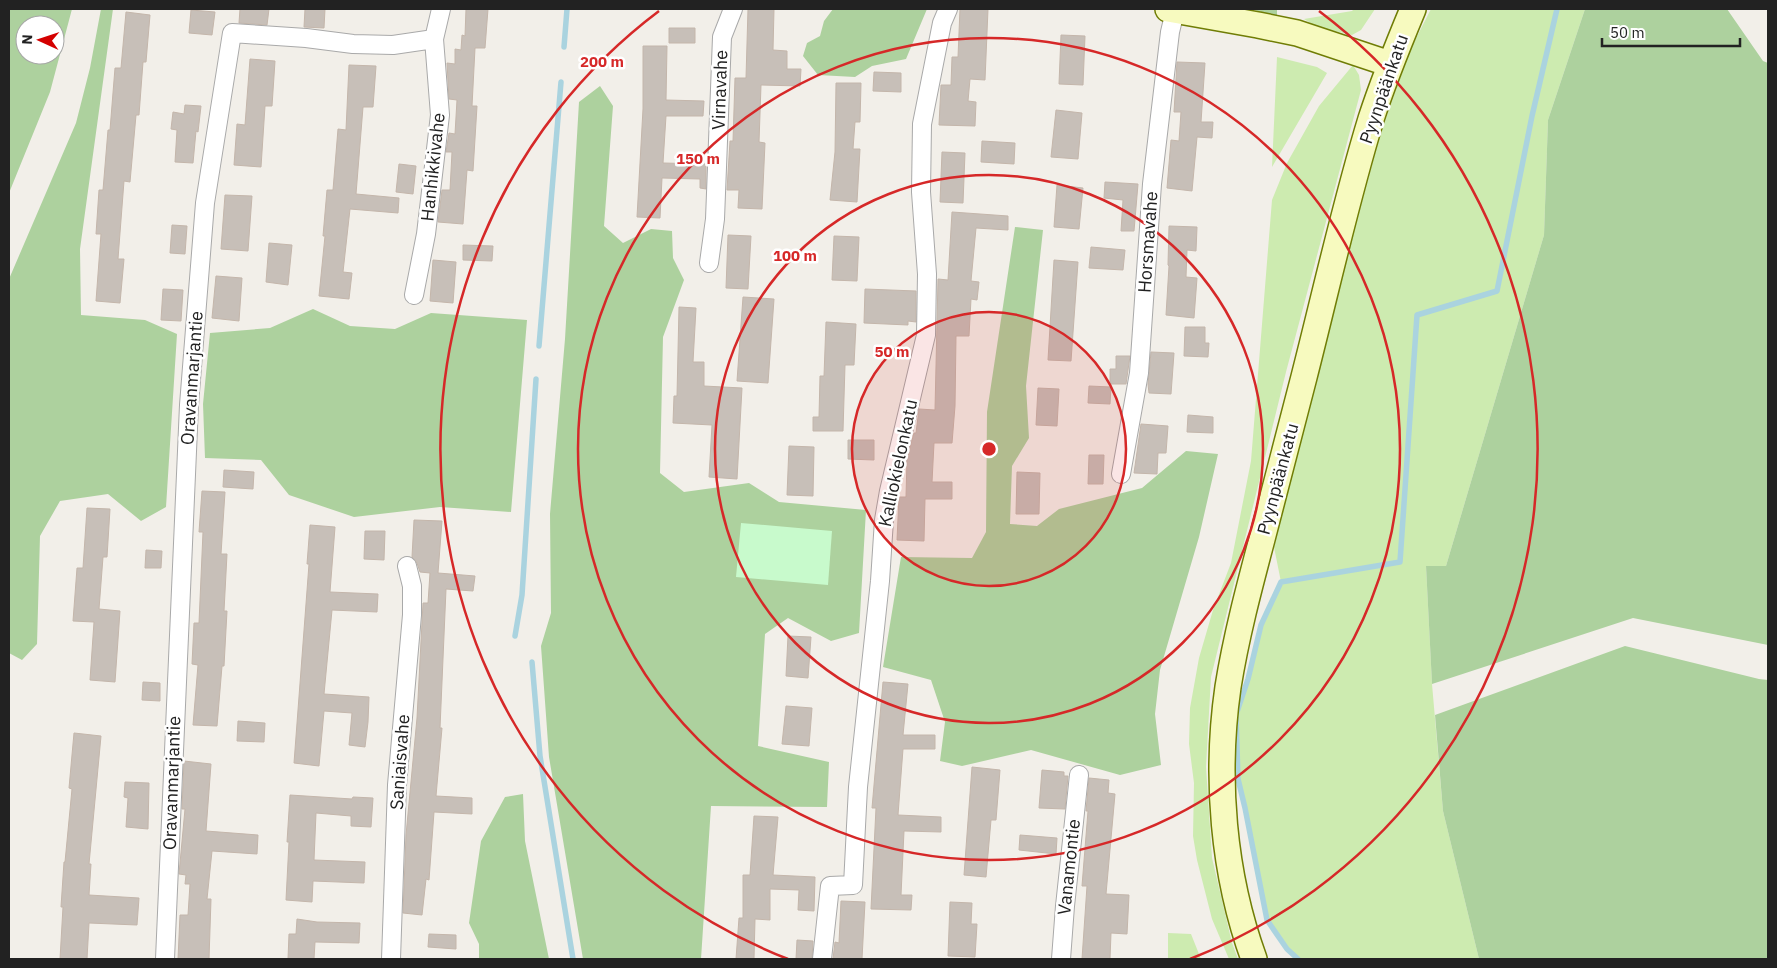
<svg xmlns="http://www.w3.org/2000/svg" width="1777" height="968" viewBox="0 0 1777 968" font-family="'IBM Plex Sans',sans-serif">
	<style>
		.grass { fill: #cdebb0 }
		.forest { fill: #add19e; fill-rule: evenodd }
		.park { fill: #c8facc }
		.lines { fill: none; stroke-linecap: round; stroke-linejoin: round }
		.stream { stroke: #aad3df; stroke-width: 5.5 }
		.building { fill: #c7bfb8; stroke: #c4b6ab }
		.street-casing { stroke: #a9a9a9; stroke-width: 20 }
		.secondary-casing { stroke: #707d05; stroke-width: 28 }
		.street { stroke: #fff; stroke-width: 18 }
		.secondary { stroke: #f7fabf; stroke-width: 25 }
		.ring { fill: none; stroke: #d62828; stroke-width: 2.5 }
		.labels { text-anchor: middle; stroke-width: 5; stroke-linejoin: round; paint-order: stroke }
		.street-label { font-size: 18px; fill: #222; stroke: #fff }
		.centre { fill: #d62828; stroke: #fff; stroke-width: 2.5 }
		.ring-label { font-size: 15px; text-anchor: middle; font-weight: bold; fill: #d62828; stroke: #fff; stroke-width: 5; stroke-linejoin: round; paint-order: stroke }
	</style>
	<rect width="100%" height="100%" fill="#f2efe9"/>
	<!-- grass -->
	<path class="grass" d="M1354,9H1375L1361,30L1352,35L1317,27L1304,19L1352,11Z
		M1431,9H1585L1548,120L1544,235L1446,566H1426L1432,684L1443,811L1479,959H1298L1287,949L1267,920L1246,808L1238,779L1236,715L1248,679L1261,625L1281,582L1274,547L1333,308L1380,135L1410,50Z
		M1277,57L1317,67L1327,73L1272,167Z
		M1353,65L1359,75L1361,90L1286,372L1211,677L1206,767L1212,858L1232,943L1238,959H1229L1212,919L1197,860L1193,836L1194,783L1189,744L1190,708L1199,658L1213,610L1231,563L1251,461L1272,200L1287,163L1319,106Z
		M1168,933L1191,934L1201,959H1168Z"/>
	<!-- forest -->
	<path class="forest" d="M9,9H72L50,92L9,193ZM25,25H55V55H25Z
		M101,9H113L80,249L81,315L145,320L177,334L166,507L141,521L108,494L60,501L40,536L37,644L22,660L9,653V279L76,123L90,68Z
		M833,9H927L906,59L872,66L855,77L818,75L803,56L807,43L820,36L824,21Z
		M1250,9H1277V16Z
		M1585,9H1727L1763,61L1768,63V645L1633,618L1432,684L1426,566H1446L1544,235L1548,120Z
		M600,86L613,106L604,226L623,243L651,229L672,231L673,258L684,280L663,337L660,473L684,492L749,483L779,502L866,510L859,633L831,641L788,618L765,634L758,746L829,762L827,807L711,806L701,959H583L549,757L541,646L551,613L550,514L565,339L579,102Z
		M1015,227L1043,230L1026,386L1029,438L1012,466L1010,524L1037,526L1059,509L1142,488L1186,451L1218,454L1199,537L1160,670L1155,714L1161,765L1120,775L1031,750L962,766L940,761L945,722L931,680L883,667L901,557L972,558L986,532L987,412Z
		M313,309L350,326L395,329L431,313L527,320L511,512L440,507L354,517L289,495L261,460L205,458L203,404L210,333L270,328Z
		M1625,646L1759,679L1768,680V959H1479L1443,811L1435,715Z
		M523,794L525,841L549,959H479V944L469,923L481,841L505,797Z"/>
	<!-- park -->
	<path class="park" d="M741,523L832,531L828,585L736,577Z"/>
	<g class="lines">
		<!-- stream -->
		<path class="stream" d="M564,47L567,9
			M539,346L561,82
			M515,636L522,595L536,379
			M532,662L540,756L573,959
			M1298,959L1287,949L1267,920L1245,808L1238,779L1236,715L1248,679L1261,625L1281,582L1400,562L1417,315L1497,291L1532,116L1557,9"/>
	</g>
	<!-- building -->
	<path class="building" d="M240,9H269L267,25L239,23Z
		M305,9H325L324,28L304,27Z
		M466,9H488L485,48H475L472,106H477L473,171L467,170L463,224L438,222L442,190H450L452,152H446L449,133L455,134L457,100L449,99L447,63L455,64V49L461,50L462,35L465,36Z
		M748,9H774L773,50L787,51V69H801L800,86L761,85L759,142L765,143L762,209L738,208L739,190H727L730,141H733L735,78H746Z
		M960,9H988L985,80L970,79L968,101L976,102L975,126L939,125L941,85H951L952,57H958Z
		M191,10L215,12L212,35L189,33Z
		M126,12L150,15L146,62H143L139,115H136L130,182L124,181L118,259H124L120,303L96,301L101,234H96L99,190H103L108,130H110L115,68H121Z
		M669,28H695V43H669Z
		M1061,35L1085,36L1083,85L1059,84Z
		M643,46H667L666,100L704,101L703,116H666L663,163L706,164V189L700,188V179L662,178L660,218L637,217L643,109Z
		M250,59L275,61L272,106H265L261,167L234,165L237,124L245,125Z
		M1177,62L1205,63L1201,122H1213L1212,138L1197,137L1192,191L1167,188L1171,140L1179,141L1181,112H1174Z
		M349,65L376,66L373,107H363L356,194L399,198L398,213L350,209L343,272L352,273L349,299L319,296L325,236H323L327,190H333L338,129L346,130Z
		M874,72L901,73V92L873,91Z
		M836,83H861L860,122H855L853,149H860L857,202L830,200L835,152Z
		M185,105L201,106L198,132L196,131L193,163L175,162L177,130L171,129L173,112L184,114Z
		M1056,110L1082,113L1078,159L1051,157Z
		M982,141L1015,143L1014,164L981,162Z
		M942,152L965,153L963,203L940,202Z
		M399,164L416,166L413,194L396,192Z
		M1105,182L1138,184L1134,231H1121L1123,200L1104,198Z
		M1057,185L1083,188L1079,229L1054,227Z
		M225,195L252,196L248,251L221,249Z
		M952,212L1008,216V230L976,228L971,281L979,282L977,300L971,299L969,336H956L955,406L952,443H934L932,482H952V499H925L924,541L897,540L899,497H906L907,459L914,433H916L919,409L935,410L938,279L948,280Z
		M172,225L187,226L185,254L170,253Z
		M1169,226L1197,227L1196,251L1187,250L1186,277L1197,278L1194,318L1166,315L1169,266L1168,265Z
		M728,235L751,236L748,289L726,288Z
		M834,236L859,237L857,281L832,280Z
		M269,243L292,245L288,285L266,282Z
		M463,245L493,246L492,261L463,260Z
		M1091,247L1125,250L1123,270L1089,268Z
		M433,260L456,262L453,303L430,301Z
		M1054,260L1078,262L1071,361L1048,360Z
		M216,276L242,278L239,321L212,318Z
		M163,289L183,290L181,321L161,320Z
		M865,289L916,291V322L908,321V325L864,323Z
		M743,297L774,299L768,383L737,381Z
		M679,307L696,308L693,362H704V386L742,388L737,479L709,477L712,425L673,423L674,396H677Z
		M826,322L856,324L854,365H845L843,431H813V417H819L820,376H824Z
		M1185,327H1205V343H1209L1208,357L1184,356Z
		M1151,352L1174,353L1171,394L1149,393L1148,384Z
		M1116,356H1130L1126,384H1110V369H1116Z
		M1089,386L1111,387L1110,404L1088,403Z
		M1038,388L1059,389L1057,426L1036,425Z
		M1188,415L1213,417V433L1187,432Z
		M1141,424L1168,426L1166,453H1158L1157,474L1134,473Z
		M848,440H874V460L848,459Z
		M789,446L814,447L813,496L787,495Z
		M1089,455H1104L1103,484H1088Z
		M224,470L254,472L253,489L223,487Z
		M1017,472L1040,473L1039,514H1016Z
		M202,491L225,492L221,554H227L224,611H227L224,666H222L217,726L193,725L198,665L192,664L194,623H199L203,532H199Z
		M87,508L110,509L107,557H103L99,609L120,611L115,682L90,680L94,622L73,621L77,568H83Z
		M414,520L442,521L438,573L475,576L473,591L446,589L440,728H442L436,796L472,798V814L434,812L429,880L426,879L422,915L403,913L406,835L417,718L423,603H428L430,573L420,572L417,563L412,557Z
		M310,525L335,527L330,592L378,594L377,612L332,610L324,694L369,697L368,722L365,747L349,745L352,713L324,711L319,766L294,763L309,564H307Z
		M365,531H385L384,560L364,559Z
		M146,550L162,551L161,568H145Z
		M788,636L811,637L808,678L786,676Z
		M143,682L160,683V701L142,700Z
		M883,682L908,684L903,735H935V749H903L898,815L941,817V832L904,831L901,895H912L911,910L871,909L876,808H872Z
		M786,706L812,708L809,746L782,744Z
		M238,721L265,723L264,742L237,741Z
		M74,733L101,736L89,864H91L89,895L139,898L137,925L89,923L87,959H60L63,907H61L64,862H65L72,789L69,788Z
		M184,761L211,764L206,831L258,835L257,854L212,851L207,899H211L209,959H178L180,915H188L190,884H185L186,875L179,874L185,809H182Z
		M972,767L1000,770L996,820H991L986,877L964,875Z
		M1042,770L1064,772V776H1068L1065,809L1039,808Z
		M1089,778L1109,780L1108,793L1115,794L1106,894L1129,895L1127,934L1111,933L1110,959H1082L1087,886H1082L1088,811H1086Z
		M125,782L149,783L148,829L126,827L128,798L124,797Z
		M290,795L352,799L353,797L373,798L371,827L351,826V816L316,813L314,860L365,862L364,883L313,881L312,902L286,900L289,842H287Z
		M754,816L778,817L773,875L815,877L814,911L798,910L799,890L770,889V920L755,919L754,959H736L739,918H743V875H750Z
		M1020,835L1057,838L1056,854L1019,850Z
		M841,901L865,902L862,959H833L835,942L839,943Z
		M950,902L972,903L971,924H977L975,957L948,956Z
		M297,919L317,922L360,923L359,943L315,942L314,959H288L289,934H296Z
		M429,934L456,935V949L428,947Z
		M797,940L813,941L812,959H796Z"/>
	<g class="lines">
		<!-- street casing -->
		<g class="street-casing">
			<path id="street" d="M709,263L715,219L722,37L733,9
				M414,295L426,234L440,115L434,39
				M1121,474L1139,373L1152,184L1170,32L1175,11
				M165,959L189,405L205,203L232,33L306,38L353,44L393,45L434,39L441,9
				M391,959L397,785L412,615V586L407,566
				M822,959L830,886L853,885L858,787L880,581L884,520L889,491L926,335L927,274L921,192L922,124L942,23L948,9
				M1061,959L1065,906L1079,775"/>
		</g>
		<!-- secondary casing -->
		<g class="secondary-casing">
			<path id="secondary" d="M1168,9L1258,25L1297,33L1390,64
				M1254,959C1223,874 1215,777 1228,687C1236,637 1249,588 1262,539C1276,485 1290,431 1304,377C1326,291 1345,204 1371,119C1383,82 1398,45 1413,9"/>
		</g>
		<!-- street -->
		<use href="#street" class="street"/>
		<!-- secondary -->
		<use href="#secondary" class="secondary"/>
	</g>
	<!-- distance rings -->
	<circle cx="989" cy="449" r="137" fill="#d62828" fill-opacity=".12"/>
	<g class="ring">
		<circle cx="989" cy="449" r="137"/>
		<circle cx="989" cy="449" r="274"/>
		<circle cx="989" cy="449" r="411"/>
		<path d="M788 959A548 548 0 0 1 659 11M1319 11A548 548 0 0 1 1190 959"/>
	</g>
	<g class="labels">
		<!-- street labels -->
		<g class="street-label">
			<text transform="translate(1384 89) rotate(-71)" y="6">Pyynpäänkatu</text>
			<text transform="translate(720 90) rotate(-88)" y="6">Virnavahe</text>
			<text transform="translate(433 167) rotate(-84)" y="6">Hanhikkivahe</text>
			<text transform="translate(1148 242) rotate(-86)" y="6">Horsmavahe</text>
			<text transform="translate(192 378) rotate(-86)" y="6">Oravanmarjantie</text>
			<text transform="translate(898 463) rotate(-78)" y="6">Kalliokielonkatu</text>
			<text transform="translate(1278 479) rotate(-75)" y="6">Pyynpäänkatu</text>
			<text transform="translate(400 762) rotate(-86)" y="6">Saniaisvahe</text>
			<text transform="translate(172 783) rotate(-88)" y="6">Oravanmarjantie</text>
			<text transform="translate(1069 867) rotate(-84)" y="6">Vanamontie</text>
		</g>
	</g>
	<circle cx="989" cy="449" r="8" class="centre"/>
	<g class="ring-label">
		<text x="602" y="67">200 m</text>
		<text x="698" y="164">150 m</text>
		<text x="795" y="261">100 m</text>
		<text x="892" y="357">50 m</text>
	</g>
	<!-- border -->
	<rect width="1777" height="968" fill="none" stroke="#222222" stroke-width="20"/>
	<!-- north arrow -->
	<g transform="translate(40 40) rotate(273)"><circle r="24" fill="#ffffff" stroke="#a7a7a7"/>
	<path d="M0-4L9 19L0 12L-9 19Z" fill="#d40000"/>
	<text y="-8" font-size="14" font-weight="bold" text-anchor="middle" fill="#222222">N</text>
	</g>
	<!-- scale -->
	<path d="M1602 38v8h138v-8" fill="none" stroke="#222222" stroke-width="2.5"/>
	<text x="1610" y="38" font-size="15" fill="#222222" stroke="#ffffff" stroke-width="4" paint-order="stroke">50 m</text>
</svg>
